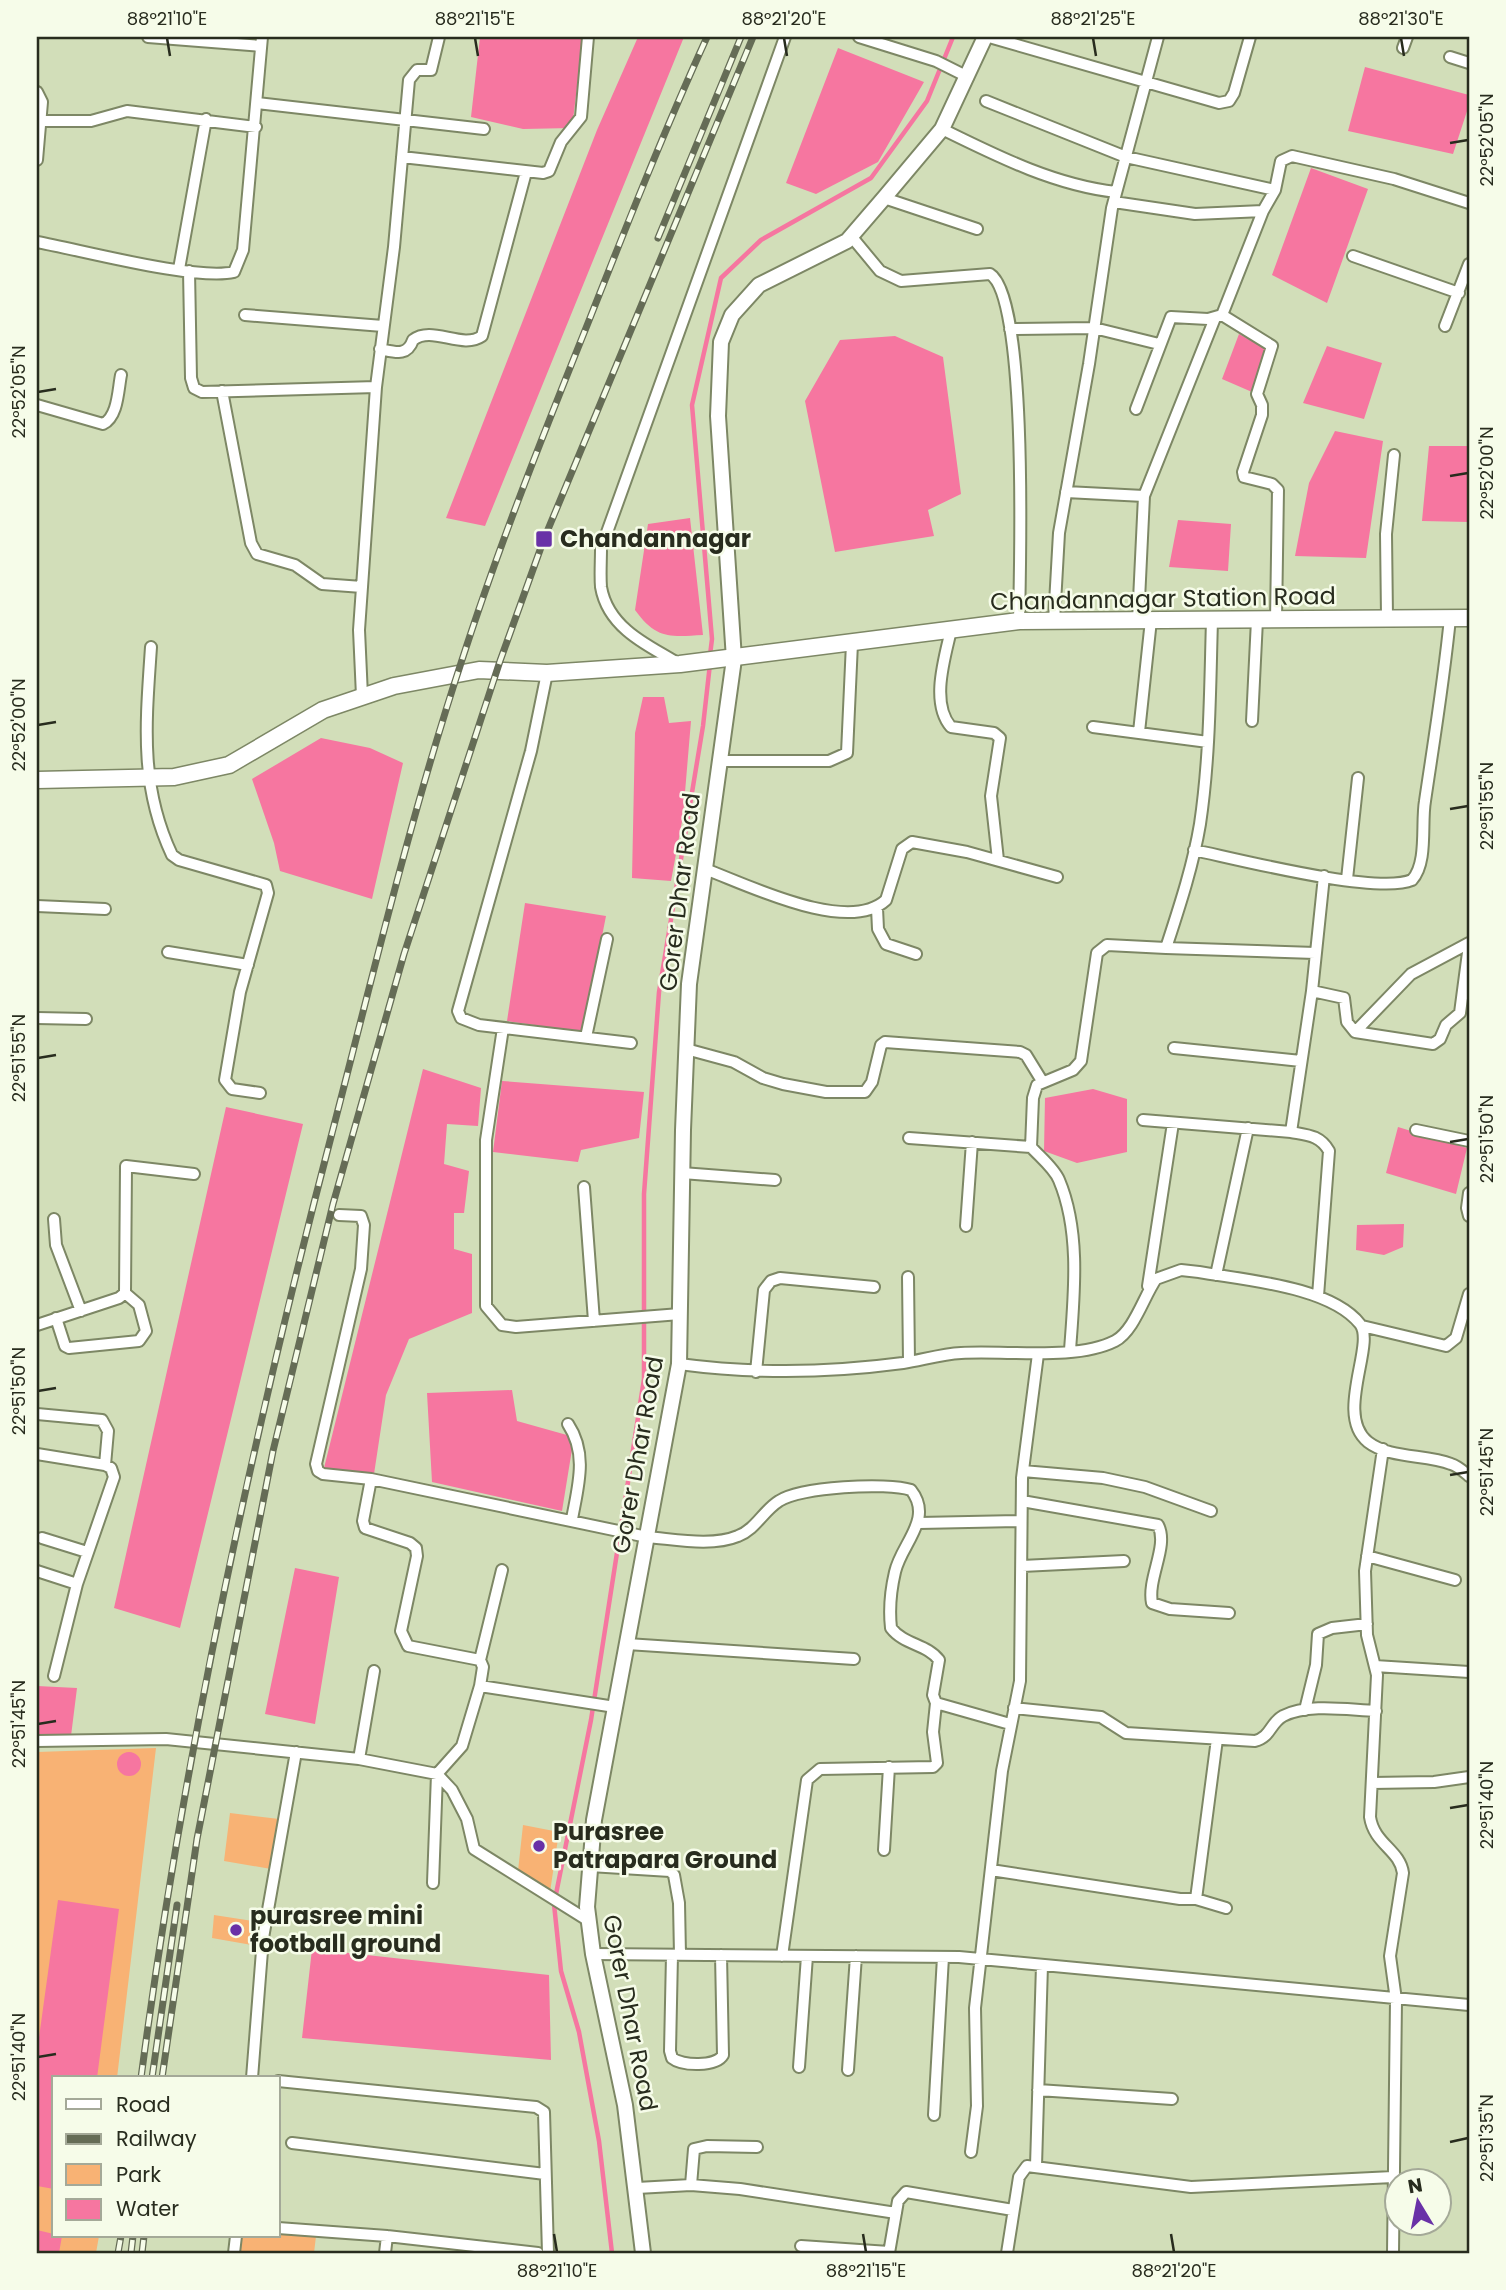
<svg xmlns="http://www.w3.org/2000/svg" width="1506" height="2290" viewBox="0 0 1506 2290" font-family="Poppins,sans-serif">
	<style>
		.green { fill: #f8b274 }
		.water { fill: #f676a0 }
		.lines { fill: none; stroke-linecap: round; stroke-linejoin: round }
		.stream { stroke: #f676a0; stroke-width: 4.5 }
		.minor-casing { stroke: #7d8765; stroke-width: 14 }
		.tertiary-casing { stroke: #7d8765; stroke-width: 18 }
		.secondary-casing { stroke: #7d8765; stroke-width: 19 }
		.minor { stroke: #fff; stroke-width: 10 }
		.tertiary { stroke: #fff; stroke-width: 14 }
		.secondary { stroke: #fff; stroke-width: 16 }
		.rail-casing { stroke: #656c56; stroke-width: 7 }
		.rail { stroke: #f6fce9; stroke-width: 4.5; stroke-dasharray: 13; stroke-linecap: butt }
		.ticks { fill: none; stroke: #282c1e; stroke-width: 2.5 }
		.poi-dot { fill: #6931a7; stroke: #f6fce9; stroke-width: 2.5 }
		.labels { text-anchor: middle; stroke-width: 5; stroke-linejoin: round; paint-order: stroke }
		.poi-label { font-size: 24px; font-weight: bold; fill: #282c1e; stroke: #f6fce9; text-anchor: start }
		.street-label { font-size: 24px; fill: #282c1e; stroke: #f6fce9 }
		.neatline { fill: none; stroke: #282c1e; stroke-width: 2.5 }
		.ticks-label { font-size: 18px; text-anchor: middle; fill: #282c1e }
	</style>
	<rect width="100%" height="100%" fill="#d2deb9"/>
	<!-- green -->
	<path class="green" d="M156,1748L117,2078H54V2236H99L96,2253H37V1752Z
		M230,1813L279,1819L271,1869L224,1861Z
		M523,1825L559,1832L550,1892L518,1871Z
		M214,1915L260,1922L257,1946L212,1938Z
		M278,2232L316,2236L314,2253H238L240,2236H278Z"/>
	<!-- water -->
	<path class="water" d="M480,37H583L572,128L523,129L471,117Z
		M638,37H684L485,526L446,518L597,130Z
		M838,48L924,82L878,162L816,194L786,183Z
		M1365,67L1469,95V105L1453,154L1348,131Z
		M1311,168L1368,189L1327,303L1272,275Z
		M1239,334L1269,350L1252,392L1222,379Z
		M895,336L943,357L961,494L928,510L934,536L835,552L805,401L840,340Z
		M1327,346L1382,363L1364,419L1303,403Z
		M1335,431L1383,441L1366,558L1295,556L1309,483Z
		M1429,446H1469V522L1422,521Z
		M690,518L703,635C669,637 656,639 635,610L648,524Z
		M1178,520L1231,524L1228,571L1169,567Z
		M643,697H664L669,723L691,721L683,816L671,881L632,878L635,733Z
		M321,738L370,748L403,763L372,899L280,871L274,843L252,779Z
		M525,903L606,916L583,1032L507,1021Z
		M423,1069L481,1088L478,1126L447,1124L444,1164L469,1171L464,1213H454V1249L472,1254V1313L409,1339L386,1395L374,1474L324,1468Z
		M502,1081L644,1092L639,1138L581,1150L578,1162L493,1152Z
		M1093,1089L1127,1099V1152L1077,1163L1044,1151L1045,1098Z
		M226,1107L303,1124L180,1628L114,1608Z
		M1398,1127L1467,1148L1456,1194L1386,1173Z
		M1404,1224L1403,1247L1384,1255L1356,1250L1357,1225Z
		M512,1390L517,1421L574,1437L562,1511L432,1482L427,1393Z
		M295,1568L339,1577L315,1724L265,1714Z
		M37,1686L77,1688L71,1736H37Z
		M117 1764a12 12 0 1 1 24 0a12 12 0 1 1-24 0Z
		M58,1900L119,1909L97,2078H54V2189L37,2186V2052Z
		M312,1949L549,1975L551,2060L302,2038Z
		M37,2230L62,2236L59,2253H37Z"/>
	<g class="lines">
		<!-- stream -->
		<path class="stream" d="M710,655L712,639L692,405L721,278L761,240L871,178L927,101L953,37
			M612,2253L599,2141L579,2032L561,1971L554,1904L591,1720L644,1379V1194L659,992L703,726L710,664"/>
		<!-- minor casing -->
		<g class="minor-casing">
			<path id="minor" d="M148,37L261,46
				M859,37L936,61L968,77
				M989,37L1219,103L1229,101L1234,93L1250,37
				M1403,48L1407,37
				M1450,57L1469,63
				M37,92L42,102L37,160
				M986,101L1126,157L1275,190
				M257,103L484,129
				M42,121H91L127,111L256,127
				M942,129C997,156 1054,185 1116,192
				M402,157L543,173L549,171L561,142L581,117L588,37
				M884,198L977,229
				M1114,202L1195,214L1263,211L1275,190L1281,161L1292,156L1394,179L1469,203
				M851,236L880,271L901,281L990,274C1028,297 1020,569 1019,621
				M37,242C81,250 196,281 234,272L243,250L262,37
				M1353,256L1459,293
				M179,269L206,119
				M189,271L191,378L194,388L202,392L376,387
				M245,315L383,326
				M1222,315L1272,346L1257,394L1262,405V415L1243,472L1244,477L1272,484L1278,490L1276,620
				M1445,326L1469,264
				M1010,329L1094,328L1159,344
				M380,349C395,352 407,357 413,340C432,325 462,350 482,336L526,172
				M222,391L251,543L257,554L295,565L322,584L362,587
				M37,405L103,424C118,417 118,390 121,375
				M1136,409L1171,317L1208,319L1222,315L1263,211
				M1066,492L1144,496L1215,318
				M1387,617L1386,534L1394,455
				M1054,621L1059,533L1089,364L1112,208L1158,37
				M1138,621L1144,496
				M951,630C945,657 930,703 951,727L994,733L1000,738L991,796L998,860
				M151,647C146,722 139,785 172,855L179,860L266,885L268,893L240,992L225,1080L232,1089L260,1093
				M680,664C648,646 608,628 601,587C600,575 601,561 601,549L785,37
				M547,673L531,751L458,1011L461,1018L479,1025L631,1043
				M362,696L359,630L376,387L394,247L409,80L417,70H431L439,37
				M1252,721L1257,620
				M1093,727L1208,742
				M1139,732L1151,620
				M720,761H829L847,753L852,643
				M1194,850C1237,859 1377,895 1412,880C1428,863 1421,823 1425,801C1434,740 1444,680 1450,618
				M705,869C748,885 848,935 886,900L902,849L912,842L967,852L1057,877
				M1347,879L1358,778
				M37,906L105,909
				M877,908L878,929L886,944L916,954
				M1166,948L1315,953
				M168,952L248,965
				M1312,991L1344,998L1347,1022L1355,1032L1433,1044L1440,1039L1446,1025L1460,1013L1469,945
				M37,1018L86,1019
				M503,1028L486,1140V1306L502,1325L516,1327L680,1314
				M1355,1032L1411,974L1469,943
				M586,1037L607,939
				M1174,1048L1301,1061
				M686,1049L734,1062L763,1078L783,1084L826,1092H865L872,1082L881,1045L885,1042L1020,1052L1026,1055L1042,1081
				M1143,1120L1291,1132L1312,991L1324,876
				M1416,1130L1469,1141
				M1291,1132C1307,1135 1320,1135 1329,1151L1318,1296
				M909,1138L1031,1147
				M682,1173L775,1180
				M584,1187L594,1321
				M1469,1193L1467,1208L1469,1216
				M339,1215L361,1216L364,1225L361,1269L316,1464L318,1471L323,1474L371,1479L363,1521L365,1528L410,1543L416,1548L417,1556L401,1631L408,1646L480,1660L483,1667L480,1686
				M54,1219L56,1245L81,1311
				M966,1226L972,1142
				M1216,1275L1248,1128
				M908,1277L909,1362
				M1148,1286L1173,1123
				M56,1318L65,1346L69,1348L139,1341L146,1331L139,1305L125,1293
				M37,1325L119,1298L125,1293L126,1166L194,1174
				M1362,1326L1446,1346L1456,1338L1469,1294
				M1070,1350C1074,1296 1081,1232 1059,1180C1054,1168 1040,1157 1031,1147L1033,1098L1037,1085L1073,1070L1081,1061L1097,953L1107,945L1166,948C1179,908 1193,866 1200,824C1210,757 1210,688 1212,620
				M679,1364C754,1374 828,1373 903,1363C922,1360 942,1354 961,1353C1006,1350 1075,1361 1115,1341C1134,1331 1144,1296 1156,1279L1181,1270L1199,1272C1243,1280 1330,1286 1360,1324C1376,1344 1334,1415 1368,1442C1390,1459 1426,1454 1451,1464C1458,1466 1464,1472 1469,1476
				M756,1372L764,1290L771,1281L780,1278L874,1287
				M37,1414L102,1420L108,1431L105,1465
				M568,1424C588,1454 578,1486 572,1519
				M1383,1449L1365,1571L1367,1635L1377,1675L1370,1817C1374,1844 1400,1850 1403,1873L1390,1956L1396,2000L1393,2253
				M37,1454L105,1465L111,1468L114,1477L77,1584L54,1676
				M1023,1471L1103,1478L1145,1487L1211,1511
				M371,1479L647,1537C674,1539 712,1547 738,1536C756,1529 763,1511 779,1501C800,1487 887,1482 911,1490C934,1519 901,1544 895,1572C891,1589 889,1610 891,1628C904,1645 927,1644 939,1660L933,1695L936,1703L1010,1724
				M1022,1501L1158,1525C1169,1546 1147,1578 1152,1603L1170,1609L1229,1613
				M919,1523L1021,1521
				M42,1538L87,1552
				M1367,1556L1455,1580
				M1022,1566L1124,1561
				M37,1571L77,1584
				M627,1644L854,1659
				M480,1660L502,1570
				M1375,1666L1469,1672
				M1014,1708L1101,1717L1126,1733L1255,1741C1271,1737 1270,1723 1283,1716C1309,1703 1348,1710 1376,1711
				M1305,1710L1316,1665L1318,1634L1332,1628L1367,1624
				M37,1741L166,1739L359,1759L437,1774L452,1790L467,1819L474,1849L589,1921
				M359,1759L374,1671
				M1372,1783L1434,1782L1469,1777
				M884,1850L889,1767
				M590,1866L670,1871L674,1875L679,1903L680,1955
				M991,1870L1180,1899H1196L1226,1908
				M433,1883L437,1774L462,1746L480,1686L615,1707
				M1196,1899L1217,1739
				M593,1954L959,1957L1469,2005
				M672,1955L670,2051L672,2058C682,2066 716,2067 723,2055L721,1955
				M782,1956L807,1780L820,1769L933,1767L937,1763L933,1732L936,1703
				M799,2067L807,1956
				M848,2070L856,1956
				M252,2078L263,1938L296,1752
				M278,2081L536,2107L544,2112L548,2253
				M1038,2090L1172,2099
				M934,2115L943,1957
				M292,2143L545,2174
				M971,2152L977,2106L975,2008L1002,1771L1020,1681L1022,1478L1038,1354
				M1036,2166L1042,1965
				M691,2185L694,2149L707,2146L757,2147
				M637,2188L691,2185L740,2189L896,2213
				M278,2228L387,2236L538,2253
				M801,2246L889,2252
				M234,2253L236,2236
				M385,2253L387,2236
				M889,2253L898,2201L906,2192L1013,2210
				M1007,2253L1019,2177L1027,2166L1191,2187L1393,2177"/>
		</g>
		<!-- tertiary casing -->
		<g class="tertiary-casing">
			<path id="tertiary" d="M643,2253L625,2105L593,1954L587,1907L594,1820L679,1364L683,1130L689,984L734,659L718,416L721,342L732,315L759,285L847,241L884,198L942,129L985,37"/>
		</g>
		<!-- secondary casing -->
		<g class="secondary-casing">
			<path id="secondary" d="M37,780L174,777L229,765L323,710L394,686L479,670L547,673L680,664L1019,621L1469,618"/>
		</g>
		<!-- minor -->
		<use href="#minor" class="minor"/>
		<!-- tertiary -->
		<use href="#tertiary" class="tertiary"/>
		<!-- secondary -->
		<use href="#secondary" class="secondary"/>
		<!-- rail casing -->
		<g class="rail-casing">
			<path id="rail" d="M658,238L741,37
				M141,2078C183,1760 250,1447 331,1137C372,979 410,818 461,663C498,548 543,435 588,323C626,227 664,131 707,37
				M152,2078L177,1905
				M162,2078L197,1839L273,1451L333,1204L404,954L500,661L544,539L753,37
				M118,2253L121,2236
				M131,2253L133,2236
				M142,2253L144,2236"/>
		</g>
		<!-- rail -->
		<use href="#rail" class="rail"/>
	</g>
	<!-- ticks -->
	<path class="ticks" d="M167,38L170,56M475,38L478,56M784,38L787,56M1093,38L1096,56M1401,38L1404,56M1450,143L1468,140M38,392L56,389M1450,476L1468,473M38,725L56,722M1450,809L1468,806M38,1058L56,1055M1450,1142L1468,1139M38,1391L56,1388M1450,1475L1468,1472M38,1724L56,1721M1450,1808L1468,1805M38,2057L56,2054M1450,2142L1468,2138M554,2234L557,2252M863,2234L866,2252M1171,2234L1174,2252"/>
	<!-- markers -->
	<g class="poi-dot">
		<rect x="535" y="530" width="18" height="18" rx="3.5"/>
		<circle cx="539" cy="1846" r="7"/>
		<circle cx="236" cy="1930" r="7"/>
	</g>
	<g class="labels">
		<!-- poi labels -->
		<g class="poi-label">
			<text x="560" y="547">Chandannagar</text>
			<text x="553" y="1840">Purasree<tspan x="553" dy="28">Patrapara Ground</tspan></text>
			<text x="250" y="1924">purasree mini<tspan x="250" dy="28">football ground</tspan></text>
		</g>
		<!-- street labels -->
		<g class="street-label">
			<text transform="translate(1163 599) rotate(-1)" y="8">Chandannagar Station Road</text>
			<text transform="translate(680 892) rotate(-83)" y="8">Gorer Dhar Road</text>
			<text transform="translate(638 1455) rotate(-80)" y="8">Gorer Dhar Road</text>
			<text transform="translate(630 2013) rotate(79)" y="8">Gorer Dhar Road</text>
		</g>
	</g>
	<!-- border -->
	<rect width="1506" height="2290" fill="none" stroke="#f6fce9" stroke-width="77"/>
	<!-- legend -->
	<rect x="52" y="2076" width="228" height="161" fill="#f6fce9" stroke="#a4a998" stroke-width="2"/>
	<rect x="66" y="2099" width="35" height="10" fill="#ffffff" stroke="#a4a998" stroke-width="2"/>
	<text x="116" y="2112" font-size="21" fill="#282c1e">Road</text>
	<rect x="66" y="2134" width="35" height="10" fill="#656c56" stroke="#a4a998" stroke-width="2"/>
	<text x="116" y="2146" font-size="21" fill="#282c1e">Railway</text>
	<rect x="66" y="2164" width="35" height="21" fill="#f8b274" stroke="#a4a998" stroke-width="2"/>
	<text x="116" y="2182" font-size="21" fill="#282c1e">Park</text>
	<rect x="66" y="2199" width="35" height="21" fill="#f676a0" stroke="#a4a998" stroke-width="2"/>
	<text x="116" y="2216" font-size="21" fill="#282c1e">Water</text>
	<!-- north arrow -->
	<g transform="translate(1418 2202) rotate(350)"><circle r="33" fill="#f6fce9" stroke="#a4a998" stroke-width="2"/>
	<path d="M0-5L12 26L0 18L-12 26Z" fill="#6931a7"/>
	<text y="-10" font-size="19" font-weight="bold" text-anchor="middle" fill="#282c1e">N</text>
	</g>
	<rect x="38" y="38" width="1430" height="2214" class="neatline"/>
	<g class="ticks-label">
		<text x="167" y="25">88°21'10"E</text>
		<text x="475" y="25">88°21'15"E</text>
		<text x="784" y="25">88°21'20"E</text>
		<text x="1093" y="25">88°21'25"E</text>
		<text x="1401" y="25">88°21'30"E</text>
		<text transform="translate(1487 140) rotate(-90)" y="6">22°52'05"N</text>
		<text transform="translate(19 392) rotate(-90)" y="6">22°52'05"N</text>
		<text transform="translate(1487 473) rotate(-90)" y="6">22°52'00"N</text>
		<text transform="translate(19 725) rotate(-90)" y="6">22°52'00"N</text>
		<text transform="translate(1487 806) rotate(-90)" y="6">22°51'55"N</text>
		<text transform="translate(19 1058) rotate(-90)" y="6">22°51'55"N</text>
		<text transform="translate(1487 1139) rotate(-90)" y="6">22°51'50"N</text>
		<text transform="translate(19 1391) rotate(-90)" y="6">22°51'50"N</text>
		<text transform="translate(1487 1472) rotate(-90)" y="6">22°51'45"N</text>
		<text transform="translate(19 1724) rotate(-90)" y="6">22°51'45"N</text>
		<text transform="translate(1487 1805) rotate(-90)" y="6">22°51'40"N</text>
		<text transform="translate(19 2057) rotate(-90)" y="6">22°51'40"N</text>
		<text transform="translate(1487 2138) rotate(-90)" y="6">22°51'35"N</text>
		<text x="557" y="2277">88°21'10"E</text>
		<text x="866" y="2277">88°21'15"E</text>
		<text x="1174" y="2277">88°21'20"E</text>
	</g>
</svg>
